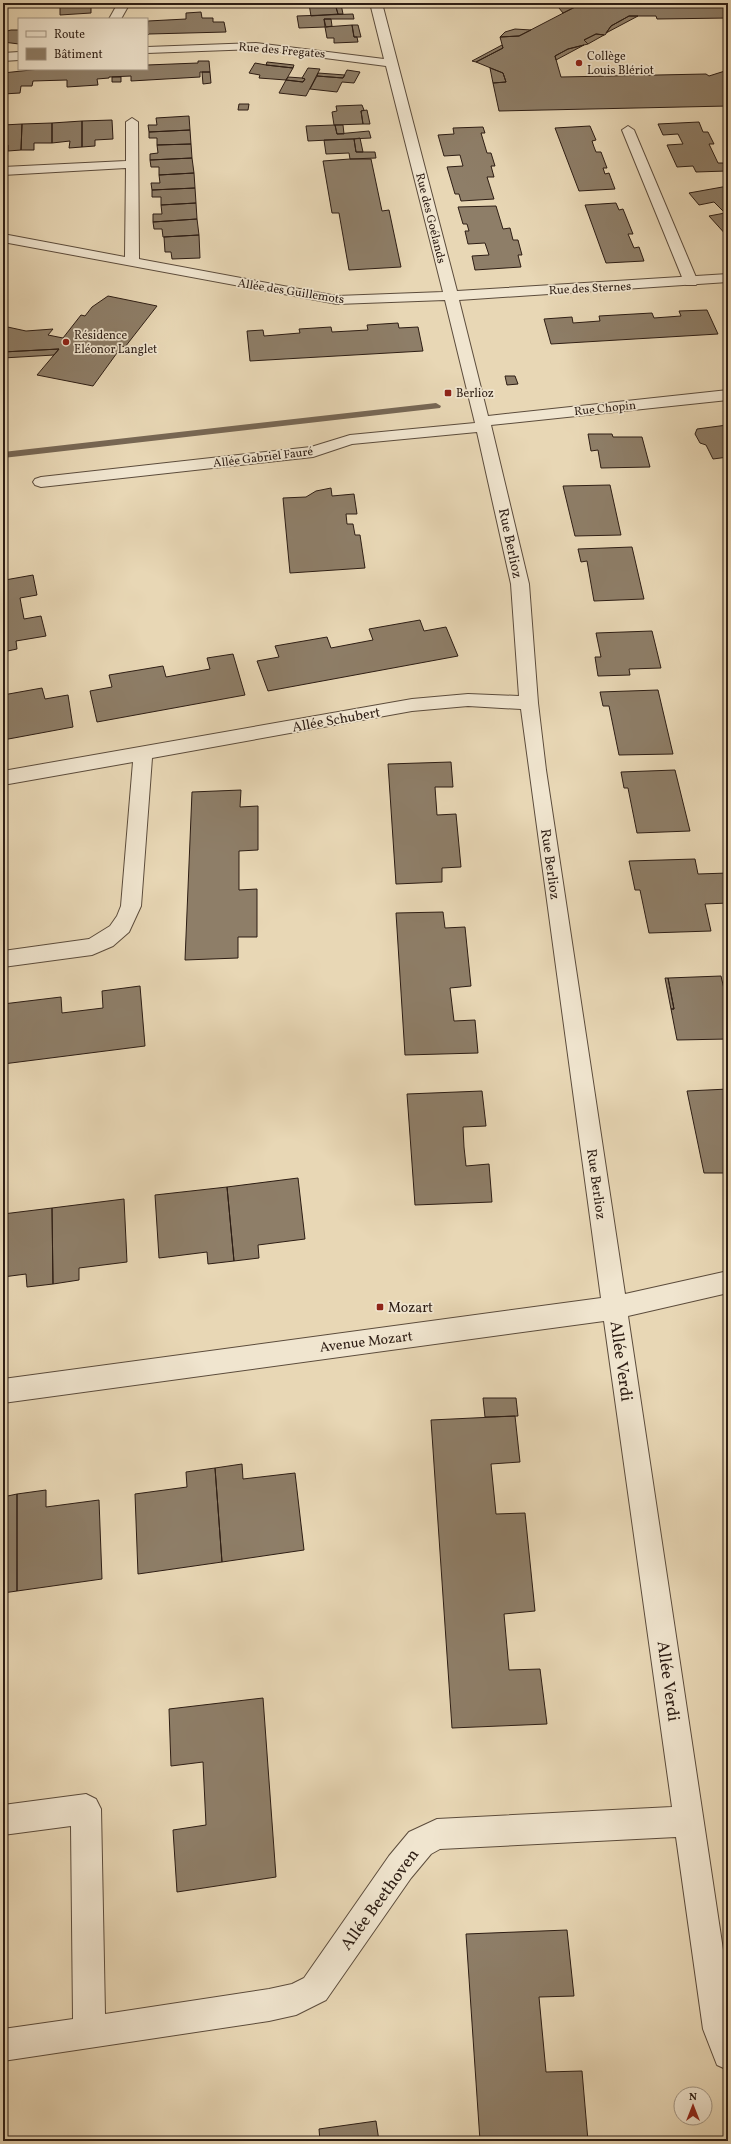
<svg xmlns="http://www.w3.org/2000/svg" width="731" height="2144" viewBox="0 0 731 2144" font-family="Vollkorn,serif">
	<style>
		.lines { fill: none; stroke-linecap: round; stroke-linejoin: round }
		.stream { fill: #776754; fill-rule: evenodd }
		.building { fill: #8e7e68; stroke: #2d1d14 }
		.service-casing { stroke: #5c4c3c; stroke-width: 2 }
		.minor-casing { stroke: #5c4c3c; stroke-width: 2 }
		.service { fill: #f0e5cf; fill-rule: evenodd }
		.minor { fill: #f0e5cf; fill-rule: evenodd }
		.poi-dot { fill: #8f2418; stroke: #f0e5cf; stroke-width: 1.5 }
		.labels { text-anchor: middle; stroke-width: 3.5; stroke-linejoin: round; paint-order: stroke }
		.far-street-label { font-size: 12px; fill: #2d1d14; stroke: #f0e5cf }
		.far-poi-label { font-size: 12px; fill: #2d1d14; stroke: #f0e5cf; text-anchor: start }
		.street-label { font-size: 14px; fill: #2d1d14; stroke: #f0e5cf }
		.poi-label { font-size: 14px; fill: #2d1d14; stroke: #f0e5cf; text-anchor: start }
		.near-street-label { font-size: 17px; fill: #2d1d14; stroke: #f0e5cf }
	</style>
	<rect width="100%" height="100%" fill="#e8d7b5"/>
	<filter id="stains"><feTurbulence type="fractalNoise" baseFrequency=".005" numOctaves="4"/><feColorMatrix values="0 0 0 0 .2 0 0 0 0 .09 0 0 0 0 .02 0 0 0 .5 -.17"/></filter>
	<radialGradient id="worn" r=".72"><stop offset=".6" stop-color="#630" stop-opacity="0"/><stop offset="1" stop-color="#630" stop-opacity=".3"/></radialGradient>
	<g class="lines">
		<!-- stream -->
		<path class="stream" d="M436,403L441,406L440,408L3,458V452Z"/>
	</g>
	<!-- building -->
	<path class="building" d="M72,3H91V13L60,15V4Z
		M351,3L335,4L338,14L311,16L309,4Z
		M562,3H574L575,7L563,13L559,8Z
		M574,3H728V18L657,19L656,16H629L611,26L605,35L596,34L584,40L588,44L568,49L555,56L561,77L706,74L709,76L728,70V106L499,111L493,83L506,82L503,73L476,62L503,48L500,37L519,36L575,7Z
		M335,4H341L343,14H338Z
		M201,12L202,18H213V22H224L226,32L149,34L147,36L148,21L186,19V13Z
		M353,14L354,19H324L325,27L299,28L297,16Z
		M629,16H638L606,33L611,26Z
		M324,19H331L332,26L326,27Z
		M352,25L354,37H357L358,42L334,43V38H327L325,27Z
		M352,25H358L361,37H354Z
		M515,29L531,30L519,36L500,37L505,32Z
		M11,30H19V44L3,42V32Z
		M596,34L604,35L588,44L584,40Z
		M502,45L503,48L476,62L472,61Z
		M584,45L556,60L555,56L568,49Z
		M198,61H209L210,72H200V77L131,81V76L109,77V78L97,79L98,85L67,87V80L33,81L32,86H21L20,93L3,94V73L40,69H147V65L198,63Z
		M267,62L294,65L293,68L266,65Z
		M255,63L266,65L293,68L286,80L259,78L260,75L249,73Z
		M308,68L320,69L306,96L279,93L286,80L303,82L305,79L302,78Z
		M490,68L503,73L506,82L493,83Z
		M347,70L360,72L354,83L342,82L337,92L310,89L317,76L343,78Z
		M202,72H210L211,83L203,84Z
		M318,73L345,75L343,78L317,76Z
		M112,77H121V82H112Z
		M288,77L302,78L305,79L303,82L286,80Z
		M239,104H249L248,110H238Z
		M362,105L364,110L361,111L363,124L334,125L332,112L337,111L336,106Z
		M367,110L370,124H363L361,111Z
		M189,116L190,130L149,132L148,125H157L156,118Z
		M112,120L113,139L95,140V146L82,147V121Z
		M82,121V147L69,148L70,141L52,143V123Z
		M699,122L703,132H708L714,144H709L718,163H723L727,171L696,172L693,166L677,167L667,145L683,144L678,134L663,135L658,124Z
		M52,123V143H34V150H21L22,124Z
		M22,124L21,150L8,151V145H3V125Z
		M335,125L337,134L369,131L371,138L308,141L306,126Z
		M335,125H343L344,134H337Z
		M590,126L596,140L592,141L594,147L596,152H601L607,168H603L605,174L609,173L615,189L579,191L555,128Z
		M483,127L485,133H481L487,153H491L495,166H491L494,177H487L494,199L461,201L459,194H455L447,167L463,166L460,155L444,156L438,135L454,134L453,128Z
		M190,130L191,144L157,145V138H149V132Z
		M360,138L363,152H356L354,139Z
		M354,139L356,152H375L376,158L350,159L349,153L326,154L324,140Z
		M191,144L192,158L150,160V154L158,153L157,145Z
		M192,158L194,173L159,175V167H151L150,160Z
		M350,159H371L382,211L389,210L401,267L349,270L339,213H332L323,161Z
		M194,173L195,188L152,190L151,183H160L159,175Z
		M728,186V237L709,216L725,213L714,202L699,205L689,193Z
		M195,188L196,203L161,205V197H152V190Z
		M196,203L197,219L153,222V214H162L161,205Z
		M616,203L619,210L623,209L633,234H628L634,248L639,247L644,261L606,263L585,205Z
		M496,206L503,229L510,228L513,240H518L522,255H518L521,267L475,270L472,256L489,255L485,243L468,244L465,231H469L467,224H463L458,207Z
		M197,219L199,235L163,237L162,229H154L153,222Z
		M199,235L200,258L172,259L171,252H165L164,237Z
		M108,296L157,306L125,347L122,346L93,386L37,375L59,349L3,352V326L26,331L53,329L48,335L63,338L81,315L85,316L92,307Z
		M707,310L718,334L551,344L544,319L572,317L573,323L600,321L599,316L652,313L654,318L681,316L679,311Z
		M398,323L399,328L418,327L423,351L250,361L247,331L263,330L264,336L300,333L299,329L331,327L332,332L368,330L367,325Z
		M59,349L54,355L3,358V352Z
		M505,376H515L518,384L507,385Z
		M727,425L728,457L713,459L706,445L700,443L695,434L697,429Z
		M588,434H612L613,437H642L650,467L601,468L598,450L591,451Z
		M610,485L621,535L575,536L563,486Z
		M331,488L332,496L354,494L357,514H346L347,524H353L355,535H360L365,568L290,573L283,498L306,497L316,491Z
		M632,547L644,599L594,601L587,561L581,562L578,549Z
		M3,573L5,580L33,575L37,595L20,598L24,619L41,616L46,636L16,641L17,649L3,652Z
		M420,620L424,631L446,627L458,656L268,691L257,661L279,657L275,646L327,637L331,648L373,640L369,629Z
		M652,631L661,668L629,669L630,675L598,676L595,657H601L596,633Z
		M233,654L245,695L97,722L90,691L112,687L109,675L163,666L166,677L210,669L207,658Z
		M42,688L45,699L68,695L73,727L3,740V695Z
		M658,690L673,754L619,755L609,706H603L600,692Z
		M451,762L453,787H435L437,815L456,814L461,867L442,868V882L396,884L388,764Z
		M675,770L690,831L637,833L628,788H624L621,772Z
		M241,790L240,807L258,806V850L239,851V890L257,889V937H238V958L185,960L192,792Z
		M695,859L698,874L728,873V903L705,904L711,931L649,933L640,890H635L629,861Z
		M443,912L445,928L465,927L471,986L450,988L454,1021L475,1020L478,1053L405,1055L396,913Z
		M721,976L728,1006V1039L677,1040L671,1009H674L668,978Z
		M665,978H668L674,1009H671Z
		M140,986L145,1046L3,1064V1004L61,997L62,1013L103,1008L102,991Z
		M728,1089V1173H704L687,1091Z
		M482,1091L486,1126L463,1127L464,1147L466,1166L489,1164L492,1202L415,1205L407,1094Z
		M298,1178L305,1239L258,1245L259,1258L234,1261L227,1187Z
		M227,1187L234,1261L208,1264L207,1252L159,1258L155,1195Z
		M124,1199L127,1262L79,1268V1280L53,1284L52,1208Z
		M52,1208L53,1284L27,1287L26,1274L3,1277V1214Z
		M483,1398H516L518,1416L485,1417Z
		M515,1416L520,1462L491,1464L496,1514L525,1513L535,1611L504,1614L509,1670L540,1669L547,1724L452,1728L431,1420Z
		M242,1464L243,1479L295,1473L304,1550L222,1562L215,1468Z
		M215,1468L222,1562L138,1574L135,1494L187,1487L186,1472Z
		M46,1490V1507L99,1500L102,1579L17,1591V1494Z
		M17,1494V1591L3,1593V1497Z
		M263,1698L276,1877L177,1892L173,1830L206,1825L203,1762L171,1766L169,1709Z
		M567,1930L574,1996L539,1997L546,2072L582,2071L588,2141H480L466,1934Z
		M376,2121L379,2141H320L319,2129Z"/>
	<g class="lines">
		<!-- service casing -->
		<g class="service-casing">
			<path id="service" d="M628,126L634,130L698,282L696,285H686L684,282L622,130Z"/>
		</g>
		<!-- minor casing -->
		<g class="minor-casing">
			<path id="minor" d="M118,3H130L121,19H109Z
				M370,3H382L457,291L728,274V282L459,300L488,416L728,390V400L491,425L529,584L538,703L546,770L625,1294L728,1271V1293L628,1316L728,1983V2070L717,2065L703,2029L676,1837L440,1849L431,1854L411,1878L326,2000L296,2015L269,2021L3,2061V2029L73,2019L71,1826L3,1835V1805L86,1794L96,1799L101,1809L105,2014L269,1989L292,1984L304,1978L389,1856L409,1832L437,1819L672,1807L604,1321L3,1403V1379L601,1298L521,709L468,706L412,711L152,758L141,906L129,932L113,946L92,955L3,967V951L89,939L110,926L117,916L121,906L133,762L3,785V771L412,699L468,694L519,696L511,584L477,432L352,444L313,457L41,487L35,485L33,482L35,479L41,477L311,447L350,435L475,423L445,300L337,304L3,242V234L125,257L126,168L3,175V167L126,161V122L132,118L138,122L139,259L337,296L443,292L386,66L256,49L147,53V47L256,43L384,59Z
				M19,52V60L3,61V53Z"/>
		</g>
		<!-- service -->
		<use href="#service" class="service"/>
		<!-- minor -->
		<use href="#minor" class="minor"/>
	</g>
	<!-- markers -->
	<g class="poi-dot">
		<circle cx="579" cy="63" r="4"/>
		<circle cx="66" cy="342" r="4"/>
		<rect x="444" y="389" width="8" height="8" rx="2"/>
		<rect x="376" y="1303" width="8" height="8" rx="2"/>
	</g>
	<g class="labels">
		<!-- far-street labels -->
		<g class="far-street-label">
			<text transform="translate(282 50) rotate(5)" y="4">Rue des Fregates</text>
			<text transform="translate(431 218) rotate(76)" y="4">Rue des Goélands</text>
			<text transform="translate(590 288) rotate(-3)" y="4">Rue des Sternes</text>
			<text transform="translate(291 291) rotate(9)" y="4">Allée des Guillemots</text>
			<text transform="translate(605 408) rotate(-6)" y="4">Rue Chopin</text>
			<text transform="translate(263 457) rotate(-7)" y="4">Allée Gabriel Fauré</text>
		</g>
		<!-- far-poi labels -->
		<g class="far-poi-label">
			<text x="587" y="60">Collège<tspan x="587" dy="14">Louis Blériot</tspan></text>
			<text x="74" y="339">Résidence<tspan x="74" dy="14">Eléonor Langlet</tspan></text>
			<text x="456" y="397">Berlioz</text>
		</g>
		<!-- street labels -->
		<g class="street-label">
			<text transform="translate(511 543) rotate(78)" y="5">Rue Berlioz</text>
			<text transform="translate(336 719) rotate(-10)" y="5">Allée Schubert</text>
			<text transform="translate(551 864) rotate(82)" y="5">Rue Berlioz</text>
			<text transform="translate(597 1184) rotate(82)" y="5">Rue Berlioz</text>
			<text transform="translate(366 1341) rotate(-7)" y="5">Avenue Mozart</text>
		</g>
		<!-- poi labels -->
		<g class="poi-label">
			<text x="388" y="1312">Mozart</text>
		</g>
		<!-- near-street labels -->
		<g class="near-street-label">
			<text transform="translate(622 1361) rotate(82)" y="6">Allée Verdi</text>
			<text transform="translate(669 1681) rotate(82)" y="6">Allée Verdi</text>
			<text transform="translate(379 1899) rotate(-54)" y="6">Allée Beethoven</text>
		</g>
	</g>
	<!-- margin -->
	<rect width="731" height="2144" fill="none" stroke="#e8d7b5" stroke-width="16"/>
	<rect x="4" y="4" width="723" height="2136" fill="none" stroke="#2d1d14" stroke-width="2"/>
	<rect x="8" y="8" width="715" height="2128" fill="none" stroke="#2d1d14"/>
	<!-- legend -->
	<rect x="18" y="18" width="130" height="52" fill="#f0e5cf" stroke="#a29584"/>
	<rect x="26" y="31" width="20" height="6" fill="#f0e5cf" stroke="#a29584"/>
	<text x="54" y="38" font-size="12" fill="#2d1d14">Route</text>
	<rect x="26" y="48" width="20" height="12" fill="#8e7e68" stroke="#a29584"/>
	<text x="54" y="58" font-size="12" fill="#2d1d14">Bâtiment</text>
	<!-- north arrow -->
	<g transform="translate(693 2106)"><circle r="19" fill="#f0e5cf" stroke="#a29584"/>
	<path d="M0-3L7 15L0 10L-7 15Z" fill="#8f2418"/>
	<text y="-6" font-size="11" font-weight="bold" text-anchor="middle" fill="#2d1d14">N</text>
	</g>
	<rect width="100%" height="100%" filter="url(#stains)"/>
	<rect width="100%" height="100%" fill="url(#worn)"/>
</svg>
